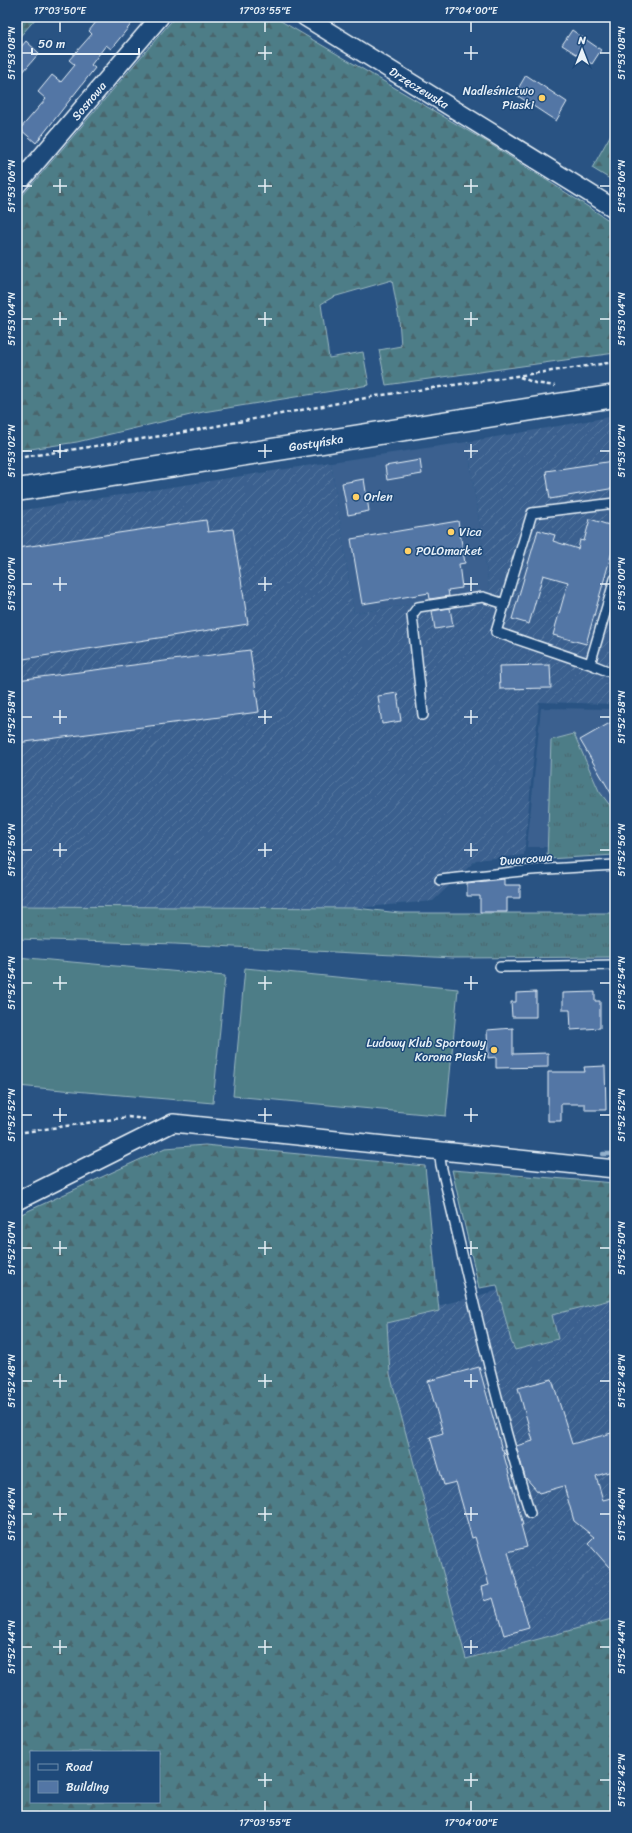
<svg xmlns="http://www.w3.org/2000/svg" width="632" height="1833" viewBox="0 0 632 1833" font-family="Sriracha,sans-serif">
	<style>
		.built { fill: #3a618f }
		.industrial { fill: url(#industrial-furrows) }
		.grass { fill: url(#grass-tufts); stroke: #9ab7c0 }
		.forest { fill: url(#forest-firs); stroke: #9ab7c0; fill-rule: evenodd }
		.pitch { fill: #4d7d87; stroke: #9ab7c0 }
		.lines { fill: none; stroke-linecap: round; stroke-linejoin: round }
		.stream { stroke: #94b1cc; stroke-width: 4.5 }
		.building { fill: #5376a5; stroke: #e8f1f8 }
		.lane-casing { stroke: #e8f1f8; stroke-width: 12 }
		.street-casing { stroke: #e8f1f8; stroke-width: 20 }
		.secondary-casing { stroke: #e8f1f8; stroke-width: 25 }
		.path { stroke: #e8f1f8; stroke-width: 2.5; stroke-dasharray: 4 3; stroke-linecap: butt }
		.lane { stroke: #1f4a7a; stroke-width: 9 }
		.street { stroke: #1f4a7a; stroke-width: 17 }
		.secondary { stroke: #1f4a7a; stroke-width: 22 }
		.ticks { fill: none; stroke: #e8f1f8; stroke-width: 1.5 }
		.poi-dot { fill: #ffd166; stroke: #1f4a7a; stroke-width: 1.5 }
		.labels { text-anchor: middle; stroke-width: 3; stroke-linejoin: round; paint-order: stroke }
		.street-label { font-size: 12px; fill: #e8f1f8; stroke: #1f4a7a }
		.poi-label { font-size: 12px; fill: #e8f1f8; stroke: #1f4a7a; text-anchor: start }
		.neatline { fill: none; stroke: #e8f1f8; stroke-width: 1.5 }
		.ticks-label { font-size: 10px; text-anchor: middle; fill: #e8f1f8 }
	</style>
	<defs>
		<pattern id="industrial-furrows" width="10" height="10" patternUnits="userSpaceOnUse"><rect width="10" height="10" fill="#3a618f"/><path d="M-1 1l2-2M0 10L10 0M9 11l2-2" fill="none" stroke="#5678a0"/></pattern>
		<pattern id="grass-tufts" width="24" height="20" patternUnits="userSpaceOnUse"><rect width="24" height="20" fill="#4d7d87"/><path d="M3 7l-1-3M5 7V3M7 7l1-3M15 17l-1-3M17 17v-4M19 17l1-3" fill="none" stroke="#4a656c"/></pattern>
		<pattern id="forest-firs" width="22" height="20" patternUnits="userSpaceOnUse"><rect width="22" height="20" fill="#4d7d87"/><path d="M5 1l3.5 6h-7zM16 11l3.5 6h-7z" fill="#4a656c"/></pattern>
	</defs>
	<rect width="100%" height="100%" fill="#295383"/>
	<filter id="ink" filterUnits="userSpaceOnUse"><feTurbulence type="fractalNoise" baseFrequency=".025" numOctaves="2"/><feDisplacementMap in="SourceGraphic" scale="8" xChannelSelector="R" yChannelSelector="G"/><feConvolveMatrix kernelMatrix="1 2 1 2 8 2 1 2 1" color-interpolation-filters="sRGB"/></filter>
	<g filter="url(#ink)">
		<!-- built -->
		<path class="built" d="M467,442L490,593L354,613L331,462Z
			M541,708L615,709V847H527Z"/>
		<!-- industrial -->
		<path class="industrial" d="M615,416V704L539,702L524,855L476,860L433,901L356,908L17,906V511L331,462L354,613L490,593L467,442Z
			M508,1288L615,1291V1634L470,1683L374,1322Z"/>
		<!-- grass -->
		<path class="grass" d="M574,734L599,791L615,812V855L547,859L551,740Z
			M17,906L356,908L399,913H615V957L453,958L175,944L17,939Z"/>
		<!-- forest -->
		<path class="forest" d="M17,17H37L17,40Z
			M175,17H274L487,142L615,224V353L386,385L379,350L401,346L399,319L392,280L333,297L321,304L329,358L363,352L369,385L203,412L77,442L17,451V202Z
			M615,127V182L592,168Z
			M205,1145L425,1166L439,1311L387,1323L390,1374L466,1659L615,1618V1816H17V1216L165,1148ZM31,1752H159V1802H31Z
			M452,1170L615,1183V1317L610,1300L552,1315L558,1339L515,1350L511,1341L497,1285L479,1288Z"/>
		<!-- pitch -->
		<path class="pitch" d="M17,957L225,976L213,1103L17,1086Z
			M245,968L458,989L446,1116L233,1096Z"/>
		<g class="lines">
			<!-- stream -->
			<path class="stream" d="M603,1154H615"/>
		</g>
		<!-- building -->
		<path class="building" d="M100,17H137L111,49L106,45L91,65L95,68L36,143L20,129L46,99L38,92L52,75L61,82L75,65L69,60L92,34L89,31Z
			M572,30L601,50L592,64L562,45Z
			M26,41L39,53L17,79V52Z
			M526,75L567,102L556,121L515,94Z
			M420,460L422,474L387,480L385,466Z
			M613,461L615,488L550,499L546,471Z
			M364,479L369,511L348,515L342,483Z
			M590,519L615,527V541L586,644L553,635L568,582L543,575L529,624L512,619L538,530L555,535L553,541L578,549L580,540L584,541Z
			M206,520L208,532L233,529L248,624L17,660V548Z
			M458,521L465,563L459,564L462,588L448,590L449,596L430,599L429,593L362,604L351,539Z
			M450,608L453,626L435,629L432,611Z
			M250,650L259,712L17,743V680Z
			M550,665L551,688L500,689L499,666Z
			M397,693L401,721L382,724L378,696Z
			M615,720V800L580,740Z
			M504,879V885H520V898H507V912H480V896H467V883Z
			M536,992V1017H512L511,1002H516V993Z
			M595,992V1001H600V1028L571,1030L570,1010H563V993Z
			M513,1028V1054L548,1053V1067L496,1068V1057L488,1058L487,1030Z
			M605,1066L606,1110H585V1104H561V1121H548V1072H585L584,1067Z
			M479,1367L502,1450H505L507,1456L503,1452L523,1525H521L527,1547L508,1552L529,1628L504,1635L493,1598L484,1601L481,1587L489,1585L475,1537L472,1538L456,1482L444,1485L430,1437L443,1433L428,1381Z
			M552,1379L572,1444L615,1432V1470L596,1476L603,1500L615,1497V1574L588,1543L594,1537L574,1521L564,1486L539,1493L525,1477L516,1446L533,1441L518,1388Z"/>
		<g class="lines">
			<!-- lane casing -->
			<g class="lane-casing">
				<path id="lane" d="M615,503L532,513L496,632L590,664L615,674
					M590,664L615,579
					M423,715L412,615L418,607L483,597L505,604
					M440,880L531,870L615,865
					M500,967L615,965
					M439,1150L441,1165C469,1281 494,1399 530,1513"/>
			</g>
			<!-- street casing -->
			<g class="street-casing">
				<path id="street" d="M305,17L615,209
					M17,185L160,17
					M17,1201L173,1123L615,1169"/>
			</g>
			<!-- secondary casing -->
			<g class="secondary-casing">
				<path id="secondary" d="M17,490L615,396"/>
			</g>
			<!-- path -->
			<path class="path" d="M520,377L535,383L555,386
				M17,458L174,434L376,396L615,362
				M17,1133L128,1117L145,1119"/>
			<!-- lane -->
			<use href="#lane" class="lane"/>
			<!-- street -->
			<use href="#street" class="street"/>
			<!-- secondary -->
			<use href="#secondary" class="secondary"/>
		</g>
	</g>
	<!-- ticks -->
	<path class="ticks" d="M60,22V32M265,22V32M471,22V32M265,46V60M471,46V60M22,53H32M258,53H272M464,53H478M600,53H610M60,179V193M265,179V193M471,179V193M22,186H32M53,186H67M258,186H272M464,186H478M600,186H610M60,312V326M265,312V326M471,312V326M22,319H32M53,319H67M258,319H272M464,319H478M600,319H610M60,444V458M265,444V458M471,444V458M22,451H32M53,451H67M258,451H272M464,451H478M600,451H610M60,577V591M265,577V591M471,577V591M22,584H32M53,584H67M258,584H272M464,584H478M600,584H610M60,710V724M265,710V724M471,710V724M22,717H32M53,717H67M258,717H272M464,717H478M600,717H610M60,843V857M265,843V857M471,843V857M22,850H32M53,850H67M258,850H272M464,850H478M600,850H610M60,976V990M265,976V990M471,976V990M22,983H32M53,983H67M258,983H272M464,983H478M600,983H610M60,1108V1122M265,1108V1122M471,1108V1122M22,1115H32M53,1115H67M258,1115H272M464,1115H478M600,1115H610M60,1241V1255M265,1241V1255M471,1241V1255M22,1248H32M53,1248H67M258,1248H272M464,1248H478M600,1248H610M60,1374V1388M265,1374V1388M471,1374V1388M22,1381H32M53,1381H67M258,1381H272M464,1381H478M600,1381H610M60,1507V1521M265,1507V1521M471,1507V1521M22,1514H32M53,1514H67M258,1514H272M464,1514H478M600,1514H610M60,1640V1654M265,1640V1654M471,1640V1654M22,1647H32M53,1647H67M258,1647H272M464,1647H478M600,1647H610M265,1773V1787M471,1773V1787M258,1780H272M464,1780H478M600,1780H610M265,1801V1811M471,1801V1811"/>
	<!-- markers -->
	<g class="poi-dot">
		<circle cx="542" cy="98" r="4"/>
		<circle cx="356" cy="497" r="4"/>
		<circle cx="451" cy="532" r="4"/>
		<circle cx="408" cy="551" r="4"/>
		<circle cx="494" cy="1050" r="4"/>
	</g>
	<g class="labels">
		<!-- street labels -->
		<g class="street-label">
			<text transform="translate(419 88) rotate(32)" y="4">Drzęczewska</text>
			<text transform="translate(89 101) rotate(-50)" y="4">Sosnowa</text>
			<text transform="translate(316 443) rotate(-9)" y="4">Gostyńska</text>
			<text transform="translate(526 859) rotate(-5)" y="4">Dworcowa</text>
		</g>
		<!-- poi labels -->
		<g class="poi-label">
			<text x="534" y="95" text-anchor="end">Nadleśnictwo<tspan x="534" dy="14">Piaski</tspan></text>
			<text x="364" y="501">Orlen</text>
			<text x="459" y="536">Vica</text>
			<text x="416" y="555">POLOmarket</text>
			<text x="486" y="1047" text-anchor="end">Ludowy Klub Sportowy<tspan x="486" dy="14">Korona Piaski</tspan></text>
		</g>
	</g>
	<!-- margin -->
	<rect width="632" height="1833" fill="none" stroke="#1f4a7a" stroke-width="44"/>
	<!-- legend -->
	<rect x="30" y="1751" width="130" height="52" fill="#1f4a7a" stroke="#6f8dac"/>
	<rect x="38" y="1764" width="20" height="6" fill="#1f4a7a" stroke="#6f8dac"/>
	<text x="66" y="1771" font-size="12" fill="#e8f1f8">Road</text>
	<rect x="38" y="1781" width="20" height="12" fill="#5376a5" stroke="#6f8dac"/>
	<text x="66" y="1791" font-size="12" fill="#e8f1f8">Building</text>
	<!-- north arrow -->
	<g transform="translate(582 50)" stroke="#1f4a7a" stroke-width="3" paint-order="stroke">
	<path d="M0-3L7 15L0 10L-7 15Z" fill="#e8f1f8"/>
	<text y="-6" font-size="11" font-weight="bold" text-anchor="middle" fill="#e8f1f8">N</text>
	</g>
	<!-- scale -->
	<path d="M32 48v6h107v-6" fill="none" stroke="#e8f1f8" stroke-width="2"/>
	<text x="38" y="48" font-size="12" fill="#e8f1f8" stroke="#1f4a7a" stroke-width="3" paint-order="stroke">50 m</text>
	<rect x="22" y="22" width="588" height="1789" class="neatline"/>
	<g class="ticks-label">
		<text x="60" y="14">17°03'50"E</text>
		<text x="265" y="14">17°03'55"E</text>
		<text x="471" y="14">17°04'00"E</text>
		<text transform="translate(11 53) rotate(-90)" y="4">51°53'08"N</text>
		<text transform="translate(621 53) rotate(-90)" y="4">51°53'08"N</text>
		<text transform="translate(11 186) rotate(-90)" y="4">51°53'06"N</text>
		<text transform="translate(621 186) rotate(-90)" y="4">51°53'06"N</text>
		<text transform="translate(11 319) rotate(-90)" y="4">51°53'04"N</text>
		<text transform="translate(621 319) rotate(-90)" y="4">51°53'04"N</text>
		<text transform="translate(11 451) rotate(-90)" y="4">51°53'02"N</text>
		<text transform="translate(621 451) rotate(-90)" y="4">51°53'02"N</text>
		<text transform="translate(11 584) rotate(-90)" y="4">51°53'00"N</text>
		<text transform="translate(621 584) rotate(-90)" y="4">51°53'00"N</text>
		<text transform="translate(11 717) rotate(-90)" y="4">51°52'58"N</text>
		<text transform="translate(621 717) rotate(-90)" y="4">51°52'58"N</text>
		<text transform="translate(11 850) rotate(-90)" y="4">51°52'56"N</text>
		<text transform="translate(621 850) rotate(-90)" y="4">51°52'56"N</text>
		<text transform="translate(11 983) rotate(-90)" y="4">51°52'54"N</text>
		<text transform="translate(621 983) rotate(-90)" y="4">51°52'54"N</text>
		<text transform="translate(11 1115) rotate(-90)" y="4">51°52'52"N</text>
		<text transform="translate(621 1115) rotate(-90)" y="4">51°52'52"N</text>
		<text transform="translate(11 1248) rotate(-90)" y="4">51°52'50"N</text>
		<text transform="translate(621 1248) rotate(-90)" y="4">51°52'50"N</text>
		<text transform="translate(11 1381) rotate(-90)" y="4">51°52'48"N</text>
		<text transform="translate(621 1381) rotate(-90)" y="4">51°52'48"N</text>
		<text transform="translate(11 1514) rotate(-90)" y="4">51°52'46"N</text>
		<text transform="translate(621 1514) rotate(-90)" y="4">51°52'46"N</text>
		<text transform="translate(11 1647) rotate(-90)" y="4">51°52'44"N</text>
		<text transform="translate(621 1647) rotate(-90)" y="4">51°52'44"N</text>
		<text transform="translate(621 1780) rotate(-90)" y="4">51°52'42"N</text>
		<text x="265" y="1826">17°03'55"E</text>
		<text x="471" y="1826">17°04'00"E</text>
	</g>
</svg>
